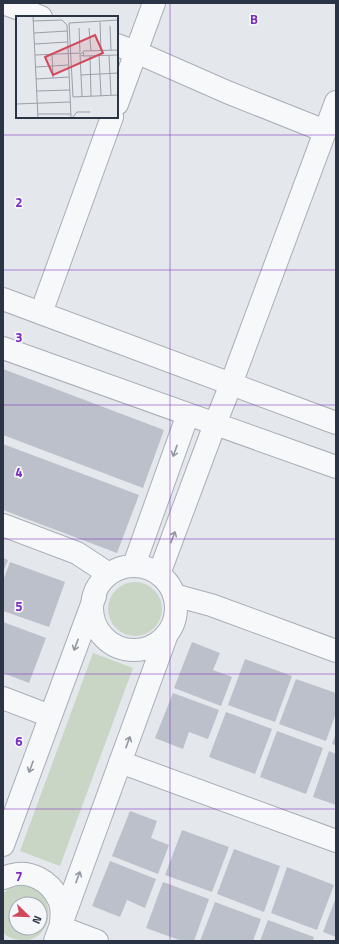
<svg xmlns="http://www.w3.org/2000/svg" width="339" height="944" viewBox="0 0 339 944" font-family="'Titillium Web',sans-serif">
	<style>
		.green { fill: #c9d6c5; fill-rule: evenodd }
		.building { fill: #bbc0ca }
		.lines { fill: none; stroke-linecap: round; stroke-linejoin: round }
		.street-casing { stroke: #a9aeb7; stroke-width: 24 }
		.street { stroke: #f7f8fa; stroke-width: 22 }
		.oneway { stroke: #9196a0 }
		.grid { fill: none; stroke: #7b2cbf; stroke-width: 1; stroke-opacity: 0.55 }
		.inset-road { fill: none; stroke: #9a9fa9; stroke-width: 1 }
		.view { fill: #d1495b; fill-opacity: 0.15; stroke: #d1495b; stroke-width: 2 }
		.inset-edge { fill: none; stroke: #2b3445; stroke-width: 2 }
		.grid-label { font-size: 13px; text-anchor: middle; font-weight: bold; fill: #7b2cbf; stroke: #f4f6f9; stroke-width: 3.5; stroke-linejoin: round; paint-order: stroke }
	</style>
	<rect width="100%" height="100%" fill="#e4e7ec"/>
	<!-- green -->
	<path class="green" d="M108 609a27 27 0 1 1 54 0a27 27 0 1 1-54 0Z
		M93,653L133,668L60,866L20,851Z
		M16,886C19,886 22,885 25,886C60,889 54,944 20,940C13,939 8,937 3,933V894L7,890ZM16,904H40V928H16Z"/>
	<!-- building -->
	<path class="building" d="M3,369L164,430L143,488L3,435Z
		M3,444L139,495L117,553L3,510Z
		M3,558L8,560L3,572Z
		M10,562L65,582L49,627L3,611V581Z
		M3,622L46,638L29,683L3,673Z
		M192,642L220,653L213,670L232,677L221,706L174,688Z
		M245,659L292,676L275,722L228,705Z
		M296,679L336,693V713L326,741L279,724Z
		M173,693L219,710L208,739L189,732L183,749L155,738Z
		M226,712L272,729L255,774L209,757Z
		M277,731L323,748L306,794L260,777Z
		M336,733V745L332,744Z
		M329,751L336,754V805L313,797Z
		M130,811L157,821L151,838L169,845L158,874L112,856Z
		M182,830L229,847L212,892L165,875Z
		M234,849L280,866L264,912L217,894Z
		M110,861L156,879L145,908L127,900L120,917L92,906Z
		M287,867L334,885L317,930L271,913Z
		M163,882L209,899L194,941H182L146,928Z
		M336,897V937L323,932Z
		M215,902L261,919L253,941H200Z
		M268,920L314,937L313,941H260Z"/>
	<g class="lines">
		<!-- street casing -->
		<g class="street-casing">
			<path id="street" d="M3,3L41,17
				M117,45L136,52L227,92L325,131
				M117,104L154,3
				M3,299L336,423
				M41,313L112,117
				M3,348L336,467
				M3,525L77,553L109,574
				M134,565L188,414
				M92 608a42 42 0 1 1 84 0a42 42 0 1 1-84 0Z
				M159,574L215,424L231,384L336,102
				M174,595L211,605L336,651
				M3,698L50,716
				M120,762L336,841
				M3,845L95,596
				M3,878C6,877 9,876 12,875C30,870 50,881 58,898C62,905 62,914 61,922
				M60,927L97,941
				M55,941L167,634"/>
		</g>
		<!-- street -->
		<use href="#street" class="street"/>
	</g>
	<!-- one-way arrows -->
	<defs><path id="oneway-shaft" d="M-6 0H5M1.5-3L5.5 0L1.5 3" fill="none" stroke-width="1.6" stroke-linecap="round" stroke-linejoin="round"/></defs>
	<g class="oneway">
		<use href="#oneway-shaft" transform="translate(175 451) rotate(110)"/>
		<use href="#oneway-shaft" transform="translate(173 537) rotate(-69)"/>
		<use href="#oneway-shaft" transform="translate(76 645) rotate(110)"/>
		<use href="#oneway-shaft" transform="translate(128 742) rotate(-70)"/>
		<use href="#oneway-shaft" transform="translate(31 767) rotate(110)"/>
		<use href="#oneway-shaft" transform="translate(78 877) rotate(-70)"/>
	</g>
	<!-- grid -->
	<path class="grid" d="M170,3V941M3,135H336M3,270H336M3,405H336M3,539H336M3,674H336M3,809H336"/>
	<!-- overview -->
	<g transform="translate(16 16)">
		<rect width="102" height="102" fill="#e4e7ec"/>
		<path class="inset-road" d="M17,0L22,102M102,4L53,7L57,81L102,79M17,5L46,4L51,9L55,102M84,6L85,35M94,10L95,34M63,12L64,36M73,12L75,35M18,17L51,15M19,28L51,26M67,35L102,34M36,38L37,62M19,39L64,37M83,39L85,80M93,39L95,79M65,40L68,39L67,36L64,38L66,80M67,40L102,39M74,40L75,80M20,51L52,49M65,59L102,57M20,63L53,61M21,75L54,74M0,88L54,86M22,98H55M56,102L61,96H74"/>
		<path class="view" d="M79,19L87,37L37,59L29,41Z"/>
		<rect width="102" height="102" class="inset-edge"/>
	</g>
	<g class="grid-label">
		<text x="254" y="24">B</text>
		<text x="19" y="207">2</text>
		<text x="19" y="342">3</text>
		<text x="19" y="477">4</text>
		<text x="19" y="611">5</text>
		<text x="19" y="746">6</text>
		<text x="19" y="881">7</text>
	</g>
	<!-- border -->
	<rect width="339" height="944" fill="none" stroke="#2b3445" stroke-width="8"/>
	<!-- north arrow -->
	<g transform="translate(28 916) rotate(113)"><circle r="19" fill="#f4f6f9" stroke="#a4a8b1"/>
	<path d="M0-3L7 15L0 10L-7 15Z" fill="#d1495b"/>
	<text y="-6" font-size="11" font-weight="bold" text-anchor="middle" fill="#2b3445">N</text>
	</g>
</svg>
